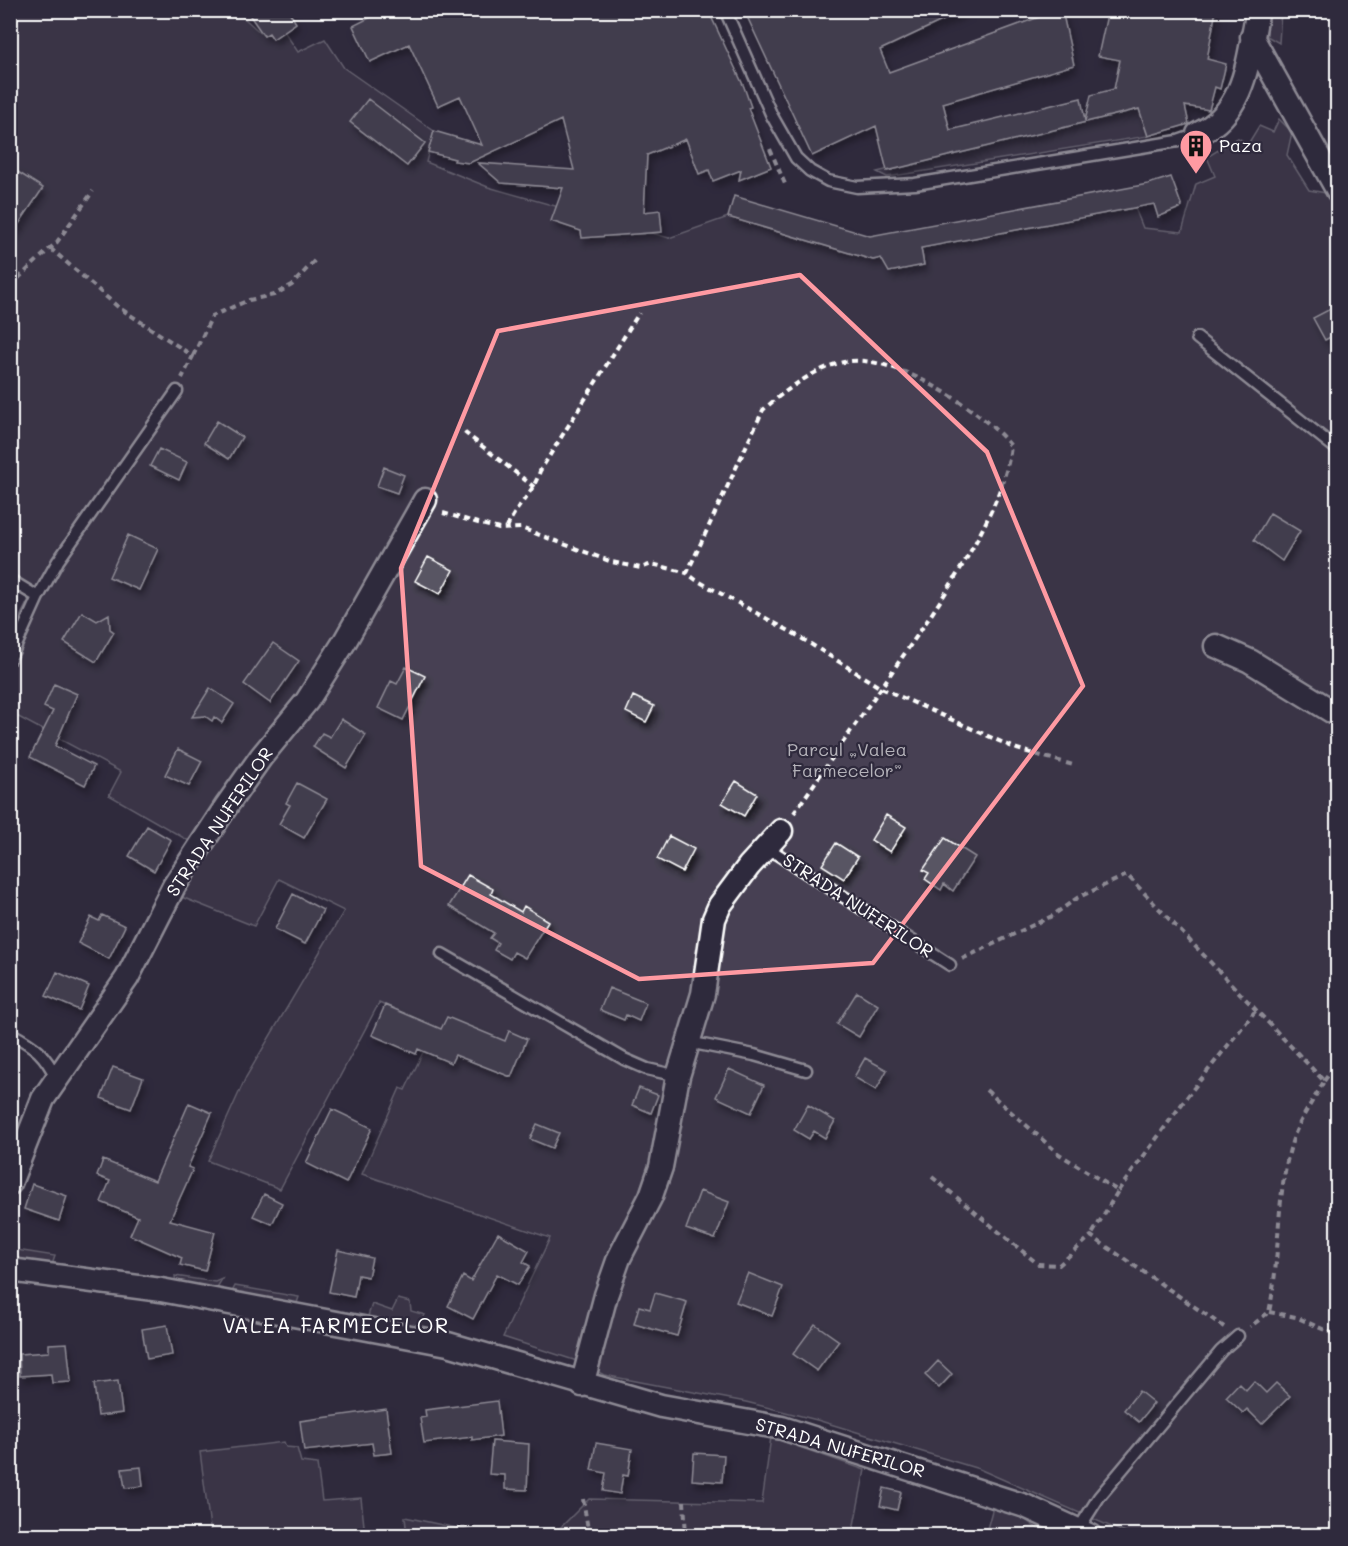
<svg xmlns="http://www.w3.org/2000/svg" width="1348" height="1546" viewBox="0 0 1348 1546" font-family="Mali,sans-serif">
	<style>
		.green { fill: #464152; stroke: #a2a0a8; stroke-width: 1.5 }
		.building { fill: #595564; stroke: #fff; stroke-width: 1.5; filter: url(#shadow) }
		.lines { fill: none; stroke-linecap: round; stroke-linejoin: round }
		.lane-casing { stroke: #fff; stroke-width: 15 }
		.street-casing { stroke: #fff; stroke-width: 27 }
		.path { stroke: #fff; stroke-width: 4; stroke-dasharray: 6 4.5; stroke-linecap: butt }
		.lane { stroke: #2f2a3d; stroke-width: 10 }
		.street { stroke: #2f2a3d; stroke-width: 22 }
		.marked { fill: none; stroke: #ff9aa2; stroke-width: 4.5; stroke-linejoin: round }
		.labels { text-anchor: middle; stroke-width: 4.5; stroke-linejoin: round; paint-order: stroke }
		.poi-label { font-size: 18px; fill: #fff; stroke: #2f2a3d; text-anchor: start }
		.park-label { font-size: 18px; fill: #b5b3ba; stroke: #2f2a3d }
		.street-label { font-size: 18px; fill: #fff; stroke: #2f2a3d }
		.quarter-label { font-size: 21px; letter-spacing: 1.5px; fill: #fff; stroke: #2f2a3d }
	</style>
	<defs>
		<filter id="shadow"><feDropShadow dx="3.5" dy="6" stdDeviation="3" flood-color="#0009"/></filter>
	</defs>
	<rect width="100%" height="100%" fill="#2f2a3d"/>
	<filter id="ink" filterUnits="userSpaceOnUse"><feTurbulence type="fractalNoise" baseFrequency=".0167" numOctaves="2"/><feDisplacementMap in="SourceGraphic" scale="12" xChannelSelector="R" yChannelSelector="G"/><feConvolveMatrix kernelMatrix="1 2 1 2 8 2 1 2 1" color-interpolation-filters="sRGB"/></filter>
	<g filter="url(#ink)">
		<!-- green -->
		<path class="green" d="M11,11H236L264,36L269,33L273,39L284,31L298,52L325,39L344,68L434,131L426,162L488,187L669,238L728,217L873,260L881,258L889,272L924,265L921,248L1135,208L1143,228L1182,232L1196,184L1215,176L1207,157L1238,138L1248,144L1259,126L1273,132L1279,119L1292,132L1287,155L1309,190L1326,193L1338,214L1337,1535H1130L979,1469L817,1420L746,1402L604,1375L580,1362L503,1337L550,1238L362,1174L400,1088L405,1090L435,1027L379,1003L280,1189L208,1161L246,1077L344,911L279,879L254,926L164,890L191,842L109,795L121,772L11,713L10,637L29,599L10,588Z
			M1268,11H1281L1279,43L1267,36Z
			M1182,98L1142,118L1148,136L887,177L877,172Z
			M10,1249L55,1256L52,1265L11,1260Z
			M175,1276L215,1282L222,1279L215,1291L176,1285Z
			M235,1286L299,1297L297,1303L232,1292Z
			M398,1299L410,1302L411,1311L425,1315L413,1329L367,1319L372,1304L392,1311Z
			M771,1437L865,1470L852,1535L407,1536L405,1517L484,1534L559,1529L589,1499L762,1503Z
			M284,1442L286,1447L297,1448L301,1462L317,1464L322,1501L361,1498L365,1535H266L265,1529L240,1535H211L200,1452Z
			M993,1507L1017,1514L1048,1536H985Z"/>
		<!-- building -->
		<path class="building" d="M246,10H288L296,23L273,39L269,33L264,36Z
			M385,10H708L744,87L751,107L748,108L771,167L739,180L741,170L713,181L709,170L699,174L686,139L647,155L644,212L660,210L662,232L582,238L581,231L551,221L563,188L501,183L478,163L574,170L561,120L469,163L454,161L455,159L428,152L434,131L482,145L460,96L438,106L409,44L370,62L353,26Z
			M744,10H965L880,50L889,72L1042,16L1040,10H1062L1074,65L943,103L950,130L1081,98L1085,121L1091,95L1114,89L1120,60L1098,56L1108,10H1216L1207,59L1226,64L1220,89L1215,87L1209,110L1185,106L1189,124L1148,136L1139,109L887,171L876,126L812,156Z
			M368,99L425,143L407,166L350,122Z
			M10,167L43,188L10,237Z
			M1171,177L1182,207L1158,217L1154,204L921,248L924,265L889,272L881,258L873,260L728,217L734,196L870,236L1148,184Z
			M1338,305V333L1325,340L1313,318Z
			M217,421L242,437L229,459L204,443Z
			M159,449L187,462L179,480L150,466Z
			M384,467L404,475L397,493L377,486Z
			M1270,513L1300,531L1282,561L1254,540Z
			M128,535L158,549L139,590L109,577Z
			M428,557L453,570L440,594L415,581Z
			M82,612L97,621L109,614L110,629L114,632L96,662L64,642Z
			M273,643L299,661L270,703L244,684Z
			M406,667L425,676L403,720L378,708L391,681L397,684Z
			M54,684L77,694L55,746L94,766L85,785L30,757L53,711L44,707Z
			M210,688L234,704L222,723L214,717L212,721L205,716L192,717Z
			M633,696L654,706L646,722L626,712Z
			M341,719L366,735L346,768L313,747L322,733L330,737Z
			M178,749L202,761L189,786L165,775Z
			M736,781L757,794L744,816L722,803Z
			M297,783L327,799L304,838L279,824L290,805L286,803Z
			M886,815L906,827L890,852L871,840Z
			M147,826L171,840L154,871L129,856Z
			M669,836L694,849L682,872L657,859Z
			M945,838L975,857L953,891L944,884L941,890L925,879L929,873L923,870Z
			M836,843L858,857L844,879L822,865Z
			M468,875L493,889L491,894L521,912L524,906L548,921L525,958L514,952L510,959L494,950L498,943L490,938L494,933L449,906Z
			M293,894L323,910L305,944L275,929Z
			M102,915L125,926L109,959L78,943L91,917L99,921Z
			M57,972L89,986L79,1010L46,996Z
			M609,988L646,1003L639,1021L626,1015L624,1020L600,1010Z
			M857,992L878,1005L859,1037L837,1024Z
			M385,1005L441,1029L447,1017L505,1041L509,1031L527,1039L511,1077L455,1055L451,1063L418,1049L416,1054L372,1035Z
			M865,1058L887,1070L876,1090L854,1077Z
			M113,1067L143,1078L131,1109L101,1098Z
			M729,1069L764,1085L751,1113L716,1097Z
			M639,1088L658,1095L651,1113L632,1105Z
			M189,1103L212,1113L188,1167L193,1169L170,1220L215,1232L205,1271L180,1265L182,1258L130,1235L138,1217L101,1202L110,1181L97,1176L103,1160L155,1181Z
			M808,1105L835,1121L825,1138L814,1131L809,1139L794,1130Z
			M332,1109L372,1128L346,1183L306,1163Z
			M537,1124L559,1133L552,1148L530,1139Z
			M32,1184L67,1196L59,1221L24,1209Z
			M700,1191L729,1202L715,1239L686,1229Z
			M264,1194L282,1203L272,1224L253,1216Z
			M498,1233L529,1251L523,1262L530,1266L518,1285L497,1274L473,1319L448,1306L463,1276L471,1281Z
			M338,1250L372,1258L368,1277L358,1275L354,1297L329,1292Z
			M748,1273L783,1287L772,1316L736,1302Z
			M655,1293L687,1302L677,1336L634,1324L639,1306L650,1309Z
			M815,1324L839,1341L817,1371L793,1354Z
			M167,1325L172,1355L147,1359L142,1329Z
			M67,1343L71,1382L52,1383L51,1374L20,1376L19,1354L49,1352V1344Z
			M938,1361L952,1374L939,1388L925,1375Z
			M118,1381L122,1413L98,1416L94,1384Z
			M1254,1381L1266,1393L1276,1383L1290,1396L1262,1424L1247,1409L1243,1413L1226,1397L1239,1383L1246,1390Z
			M1139,1391L1154,1403L1139,1422L1124,1410Z
			M497,1401L501,1436L472,1440V1437L424,1443L420,1418L426,1417L425,1410Z
			M386,1409L392,1453L374,1455L372,1443L304,1451L300,1421Z
			M492,1441L529,1444L527,1490L505,1489V1475L489,1474Z
			M596,1443L632,1449L628,1476L623,1475L620,1494L603,1491L606,1473L591,1470Z
			M694,1453L724,1455L722,1482L692,1480Z
			M141,1467L143,1486L125,1488L122,1469Z
			M884,1488L901,1492L897,1510L880,1506Z"/>
		<g class="lines">
			<!-- lane casing -->
			<g class="lane-casing">
				<path id="lane" d="M725,10L772,116L796,158L810,171L828,181L857,187L915,184L1178,141L1198,134
					M1197,338L1338,450
					M10,580L38,597
					M10,659L38,597L58,561L177,391
					M766,847L950,965
					M442,954L624,1059L647,1069L678,1076
					M10,1033C36,1047 44,1053 57,1079
					M688,1042L754,1055L806,1070
					M1078,1530L1099,1497L1221,1351L1238,1336"/>
			</g>
			<!-- street casing -->
			<g class="street-casing">
				<path id="street" d="M1252,37L1338,191
					M1198,134C1247,111 1248,57 1258,10
					M1216,646L1250,661L1338,715
					M10,1183L43,1099L127,978L174,886L227,805L261,757L307,701L345,641L425,500
					M10,1270L161,1290L448,1344L661,1406L782,1428L1025,1506L1091,1536
					M582,1385L606,1295L619,1258L651,1196L661,1167L678,1076L703,994L714,919L720,905L749,866L781,831"/>
			</g>
			<!-- path -->
			<path class="path" d="M770,149L785,184
				M50,248L118,307L193,356L182,378
				M10,286L57,242L93,191
				M193,356L212,316L249,300L274,295L292,285L316,259
				M464,432L534,487
				M443,513L499,529L521,528L612,562L641,568L652,564L687,573
				M507,528C515,506 532,496 540,471L639,313
				M794,813L873,699L881,688C924,624 1002,522 1011,446C982,410 898,356 850,361C820,364 784,391 763,410L687,573L696,580L793,633L881,688L1017,749L1073,765
				M962,959L1052,916L1077,898L1127,875L1324,1081C1314,1100 1298,1121 1292,1142C1275,1198 1281,1256 1269,1312L1250,1327
				M1324,1081L1338,1061
				M986,1090L1059,1154L1118,1191L1091,1236
				M932,1177L1038,1264L1059,1265L1091,1236L1224,1327
				M1118,1191L1190,1093L1256,1010
				M1269,1312L1296,1317L1338,1336
				M583,1499L589,1536
				M684,1501L686,1536
				M555,1529L559,1536"/>
			<!-- lane -->
			<use href="#lane" class="lane"/>
			<!-- street -->
			<use href="#street" class="street"/>
		</g>
	</g>
	<!-- marked area -->
	<path d="M0 0H1348V1546H0ZM800,275L987,452L1083,686L873,963L639,979L421,866L401,568L498,331Z" fill="#2f2a3d" fill-opacity=".55" fill-rule="evenodd"/>
	<path class="marked" d="M800,275L987,452L1083,686L873,963L639,979L421,866L401,568L498,331Z"/>
	<!-- icons -->
	<defs>
		<g id="building-pin" transform="scale(1.725)"><path d="M0 17L-7.5 6A9.5 9.5 0 1 1 7.5 6Z" fill="#ff9aa2" stroke="#2f2a3d"/><path d="M-4-6H4V6H1V3H-1V6H-4ZM-2.5-4.3h1.7v1.8h-1.7ZM.8-4.3h1.7v1.8H.8ZM-2.5-1h1.7V.8h-1.7ZM.8-1h1.7V.8H.8Z" fill="#111"/></g>
	</defs>
	<g fill-rule="evenodd">
		<use href="#building-pin" x="1196" y="146"/>
	</g>
	<g class="labels">
		<!-- poi labels -->
		<g class="poi-label">
			<text x="1219" y="152">Paza</text>
		</g>
		<!-- park labels -->
		<g class="park-label">
			<text x="847" y="756">Parcul „Valea<tspan x="847" dy="21">Farmecelor”</tspan></text>
		</g>
		<!-- street labels -->
		<g class="street-label">
			<text transform="translate(220 822) rotate(-56)" y="6">STRADA NUFERILOR</text>
			<text transform="translate(858 906) rotate(33)" y="6">STRADA NUFERILOR</text>
			<text transform="translate(840 1448) rotate(16)" y="6">STRADA NUFERILOR</text>
		</g>
		<!-- quarter labels -->
		<g class="quarter-label">
			<text x="336" y="1333">VALEA FARMECELOR</text>
		</g>
	</g>
	<!-- margin -->
	<rect width="1348" height="1546" fill="none" stroke="#2f2a3d" stroke-width="36"/>
	<rect x="18" y="18" width="1312" height="1510" fill="none" stroke="#fff" stroke-width="2" filter="url(#ink)"/>
</svg>
